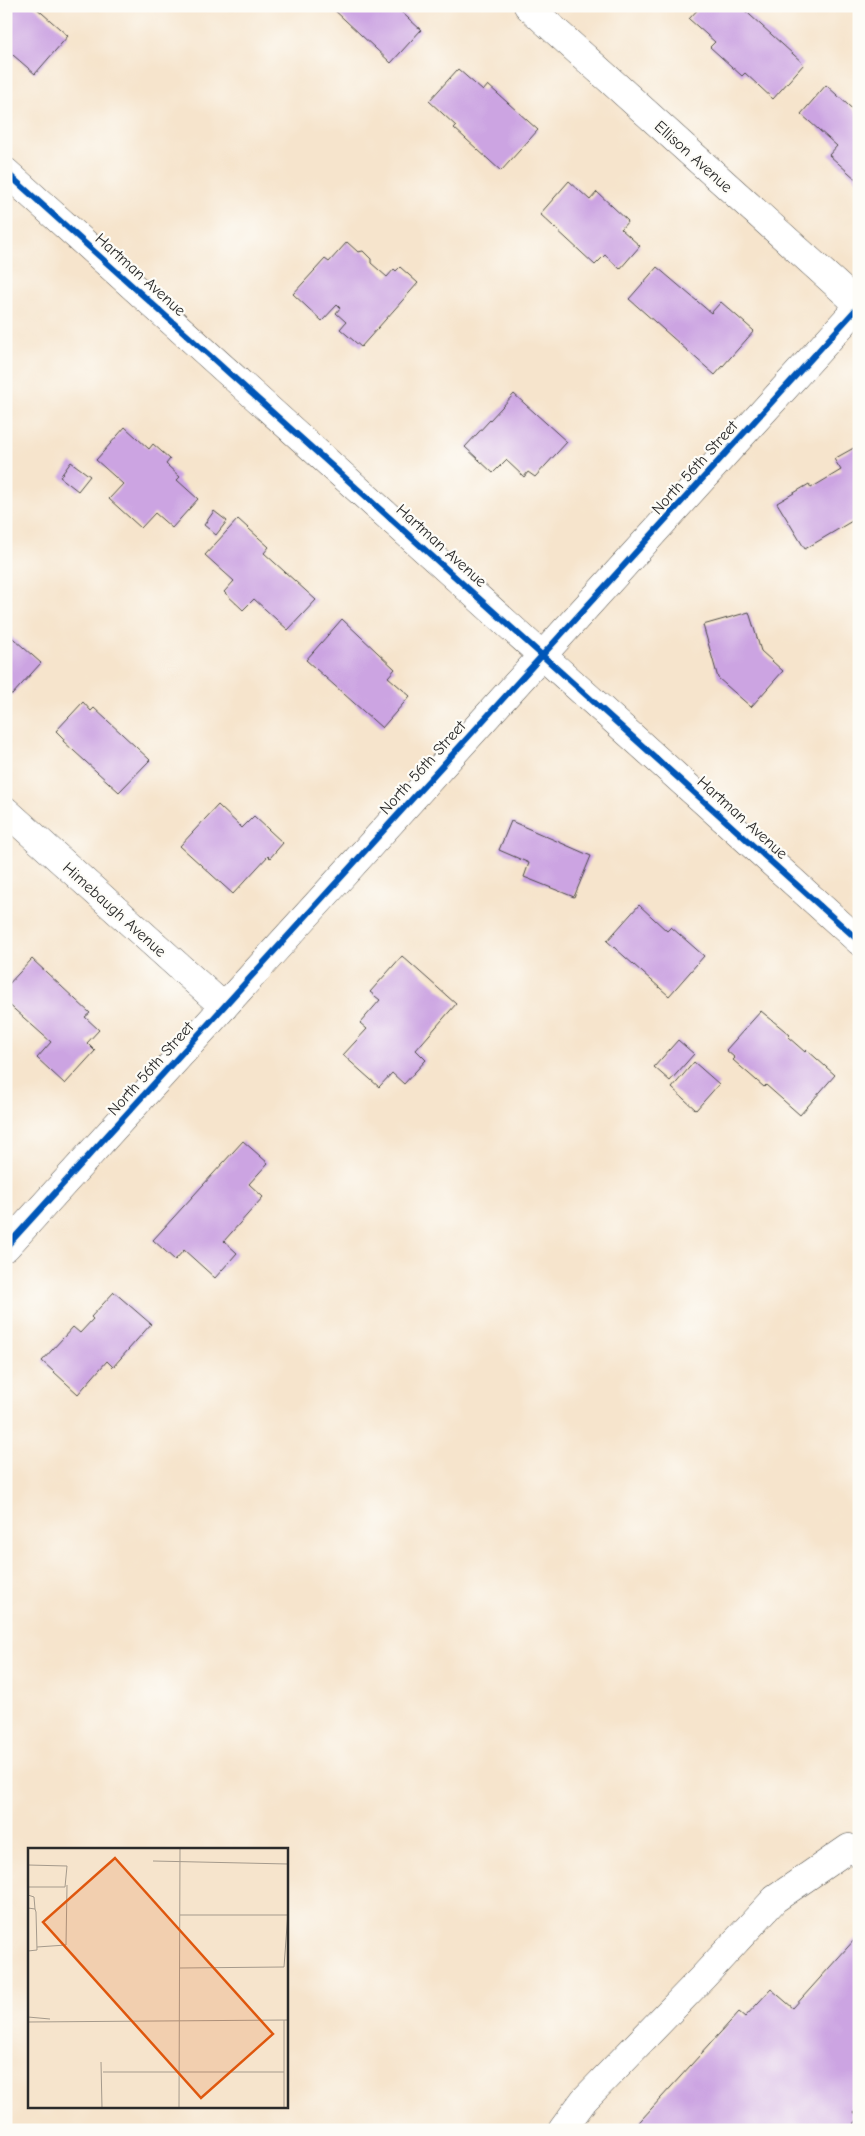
<svg xmlns="http://www.w3.org/2000/svg" width="865" height="2136" viewBox="0 0 865 2136" font-family="'Comic Neue',sans-serif">
	<style>
		.building { fill: #cca4e2 }
		.lines { fill: none; stroke-linecap: round; stroke-linejoin: round }
		.minor-casing { stroke: #494743; stroke-width: 29 }
		.minor { stroke: #fff; stroke-width: 28 }
		.cycleway-casing { stroke: #fdfcf7; stroke-width: 9 }
		.cycleway { stroke: #0057b8; stroke-width: 6 }
		.labels { text-anchor: middle; stroke-width: 4.5; stroke-linejoin: round; paint-order: stroke }
		.street-label { font-size: 16px; fill: #2b2b2b; stroke: #fdfcf7 }
		.inset-road { fill: none; stroke: #a59a8c; stroke-width: 1 }
		.view { fill: #df570e; fill-opacity: 0.15; stroke: #df570e; stroke-width: 2.5 }
		.inset-edge { fill: none; stroke: #2b2b2b; stroke-width: 2.5 }
	</style>
	<rect width="100%" height="100%" fill="#fdfcf7"/>
	<filter id="ink" filterUnits="userSpaceOnUse"><feTurbulence type="fractalNoise" baseFrequency=".02" numOctaves="2"/><feDisplacementMap in="SourceGraphic" scale="10" xChannelSelector="R" yChannelSelector="G"/><feConvolveMatrix kernelMatrix="1 2 1 2 8 2 1 2 1" color-interpolation-filters="sRGB"/></filter>
	<filter id="wash" filterUnits="userSpaceOnUse"><feTurbulence type="fractalNoise" baseFrequency=".0096" numOctaves="4" result="noise"/><feDisplacementMap in="SourceGraphic" scale="20" xChannelSelector="R" yChannelSelector="G"/><feGaussianBlur stdDeviation="1.12" result="paint"/><feColorMatrix in="noise" values="0 0 0 0 0 0 0 0 0 0 0 0 0 0 0 0 0 1.4 0 .05"/><feComposite in="paint" operator="in"/></filter>
	<g filter="url(#wash)">
		<rect width="100%" height="100%" fill="#f6e4cc"/>
		<g id="blocks">
			<!-- building -->
			<path class="building" d="M6,6H34L68,36L35,74L6,49Z
				M330,6H395L421,30L391,63Z
				M701,6H740L804,64L773,99L745,73L742,76L710,47L715,42L689,19Z
				M458,69L483,91L488,85L538,130L501,171L454,128L456,126L429,101Z
				M826,85L859,115L858,181L829,155L837,146L801,114Z
				M569,181L590,200L597,192L628,221L621,229L640,246L620,269L605,255L595,265L540,214Z
				M347,242L358,252L363,251L371,259V263L387,277L394,269L396,271L400,267L418,283L361,347L340,329L346,322L336,313L340,308L337,305L322,321L293,294L325,259L329,262Z
				M657,267L711,313L721,302L754,331L715,375L629,299Z
				M514,394L567,442L535,477L528,472L524,477L506,460L493,473L465,447Z
				M125,427L149,449L153,444L170,459L166,464L180,477L177,480L198,499L172,528L155,513L141,528L109,499L123,484L96,460Z
				M859,445V532L852,521L805,549L777,503L809,484L811,488L841,470L834,459Z
				M71,462L90,476L78,491L60,477Z
				M214,511L227,521L216,535L204,525Z
				M238,519L269,547L264,553L316,600L288,630L254,599L243,610L224,592L234,581L205,555Z
				M749,612L761,651L783,671L751,707L718,678L703,625Z
				M342,619L395,669L388,677L410,696L382,728L306,660Z
				M6,632L41,663L12,695L6,690Z
				M83,702L91,711L94,708L150,760L119,792L63,741L64,739L56,731Z
				M218,805L242,828L254,816L283,843L270,858L268,856L233,894L180,846Z
				M511,821L591,856L574,897L524,877L529,863L499,850Z
				M639,905L667,931L671,927L704,956L669,996L607,941Z
				M402,956L456,1004L416,1050L426,1060L404,1084L392,1073L379,1087L343,1055L367,1029L360,1023L380,1000L370,992Z
				M32,959L90,1013L85,1017L99,1030L87,1043L95,1051L65,1084L37,1058L51,1042L6,1002V987Z
				M761,1011L790,1035L788,1037L805,1052L807,1050L835,1075L800,1115L766,1085L764,1087L733,1060L735,1058L726,1050Z
				M678,1040L694,1054L670,1081L654,1067Z
				M694,1062L719,1084L696,1110L672,1088Z
				M243,1141L268,1163L249,1184L263,1197L224,1241L237,1253L215,1278L184,1250L175,1260L153,1240Z
				M114,1292L151,1324L113,1367L107,1361L78,1394L42,1361L73,1327L80,1333L93,1319L91,1317Z
				M856,1938L859,1941V2107L854,2112L859,2118L849,2130H632L739,2012L745,2017L771,1989L793,2008Z"/>
		</g>
	</g>
	<g filter="url(#ink)">
		<use href="#blocks" fill-opacity="0" stroke="#494743" stroke-width="1"/>
		<g class="lines">
			<!-- minor casing -->
			<g class="minor-casing">
				<path id="minor" d="M528,6L859,305
					M6,172L859,941
					M6,811L224,1007
					M6,1247L859,306
					M562,2130L584,2100L703,1977L775,1899L849,1848L859,1853"/>
			</g>
			<!-- minor -->
			<use href="#minor" class="minor"/>
			<!-- cycleway casing -->
			<g class="cycleway-casing">
				<path id="cycleway" d="M6,172L859,941
					M6,1247L859,306"/>
			</g>
			<!-- cycleway -->
			<use href="#cycleway" class="cycleway"/>
		</g>
	</g>
	<g class="labels">
		<!-- street labels -->
		<g class="street-label">
			<text transform="translate(694 156) rotate(42)" y="6">Ellison Avenue</text>
			<text transform="translate(141 274) rotate(42)" y="6">Hartman Avenue</text>
			<text transform="translate(694 467) rotate(-48)" y="6">North 56th Street</text>
			<text transform="translate(442 545) rotate(42)" y="6">Hartman Avenue</text>
			<text transform="translate(422 767) rotate(-48)" y="6">North 56th Street</text>
			<text transform="translate(743 817) rotate(42)" y="6">Hartman Avenue</text>
			<text transform="translate(115 909) rotate(42)" y="6">Himebaugh Avenue</text>
			<text transform="translate(150 1068) rotate(-48)" y="6">North 56th Street</text>
		</g>
	</g>
	<!-- overview -->
	<g transform="translate(28 1848)">
		<rect width="260" height="260" fill="#f6e4cc"/>
		<path class="inset-road" d="M125,13L260,16M0,17L39,18L37,39H0M0,47L6,49L7,61M0,60L7,61L8,64L9,102L0,103M152,67H260M9,99L38,97L39,37M152,120L256,119L260,64M0,169L22,171M0,174L260,172M73,214L74,260M75,224H256M151,260L152,0M256,260V172"/>
		<path class="view" d="M87,10L245,186L173,250L15,74Z"/>
		<rect width="260" height="260" class="inset-edge"/>
	</g>
	<!-- margin -->
	<rect width="865" height="2136" fill="none" stroke="#fdfcf7" stroke-width="25"/>
</svg>
